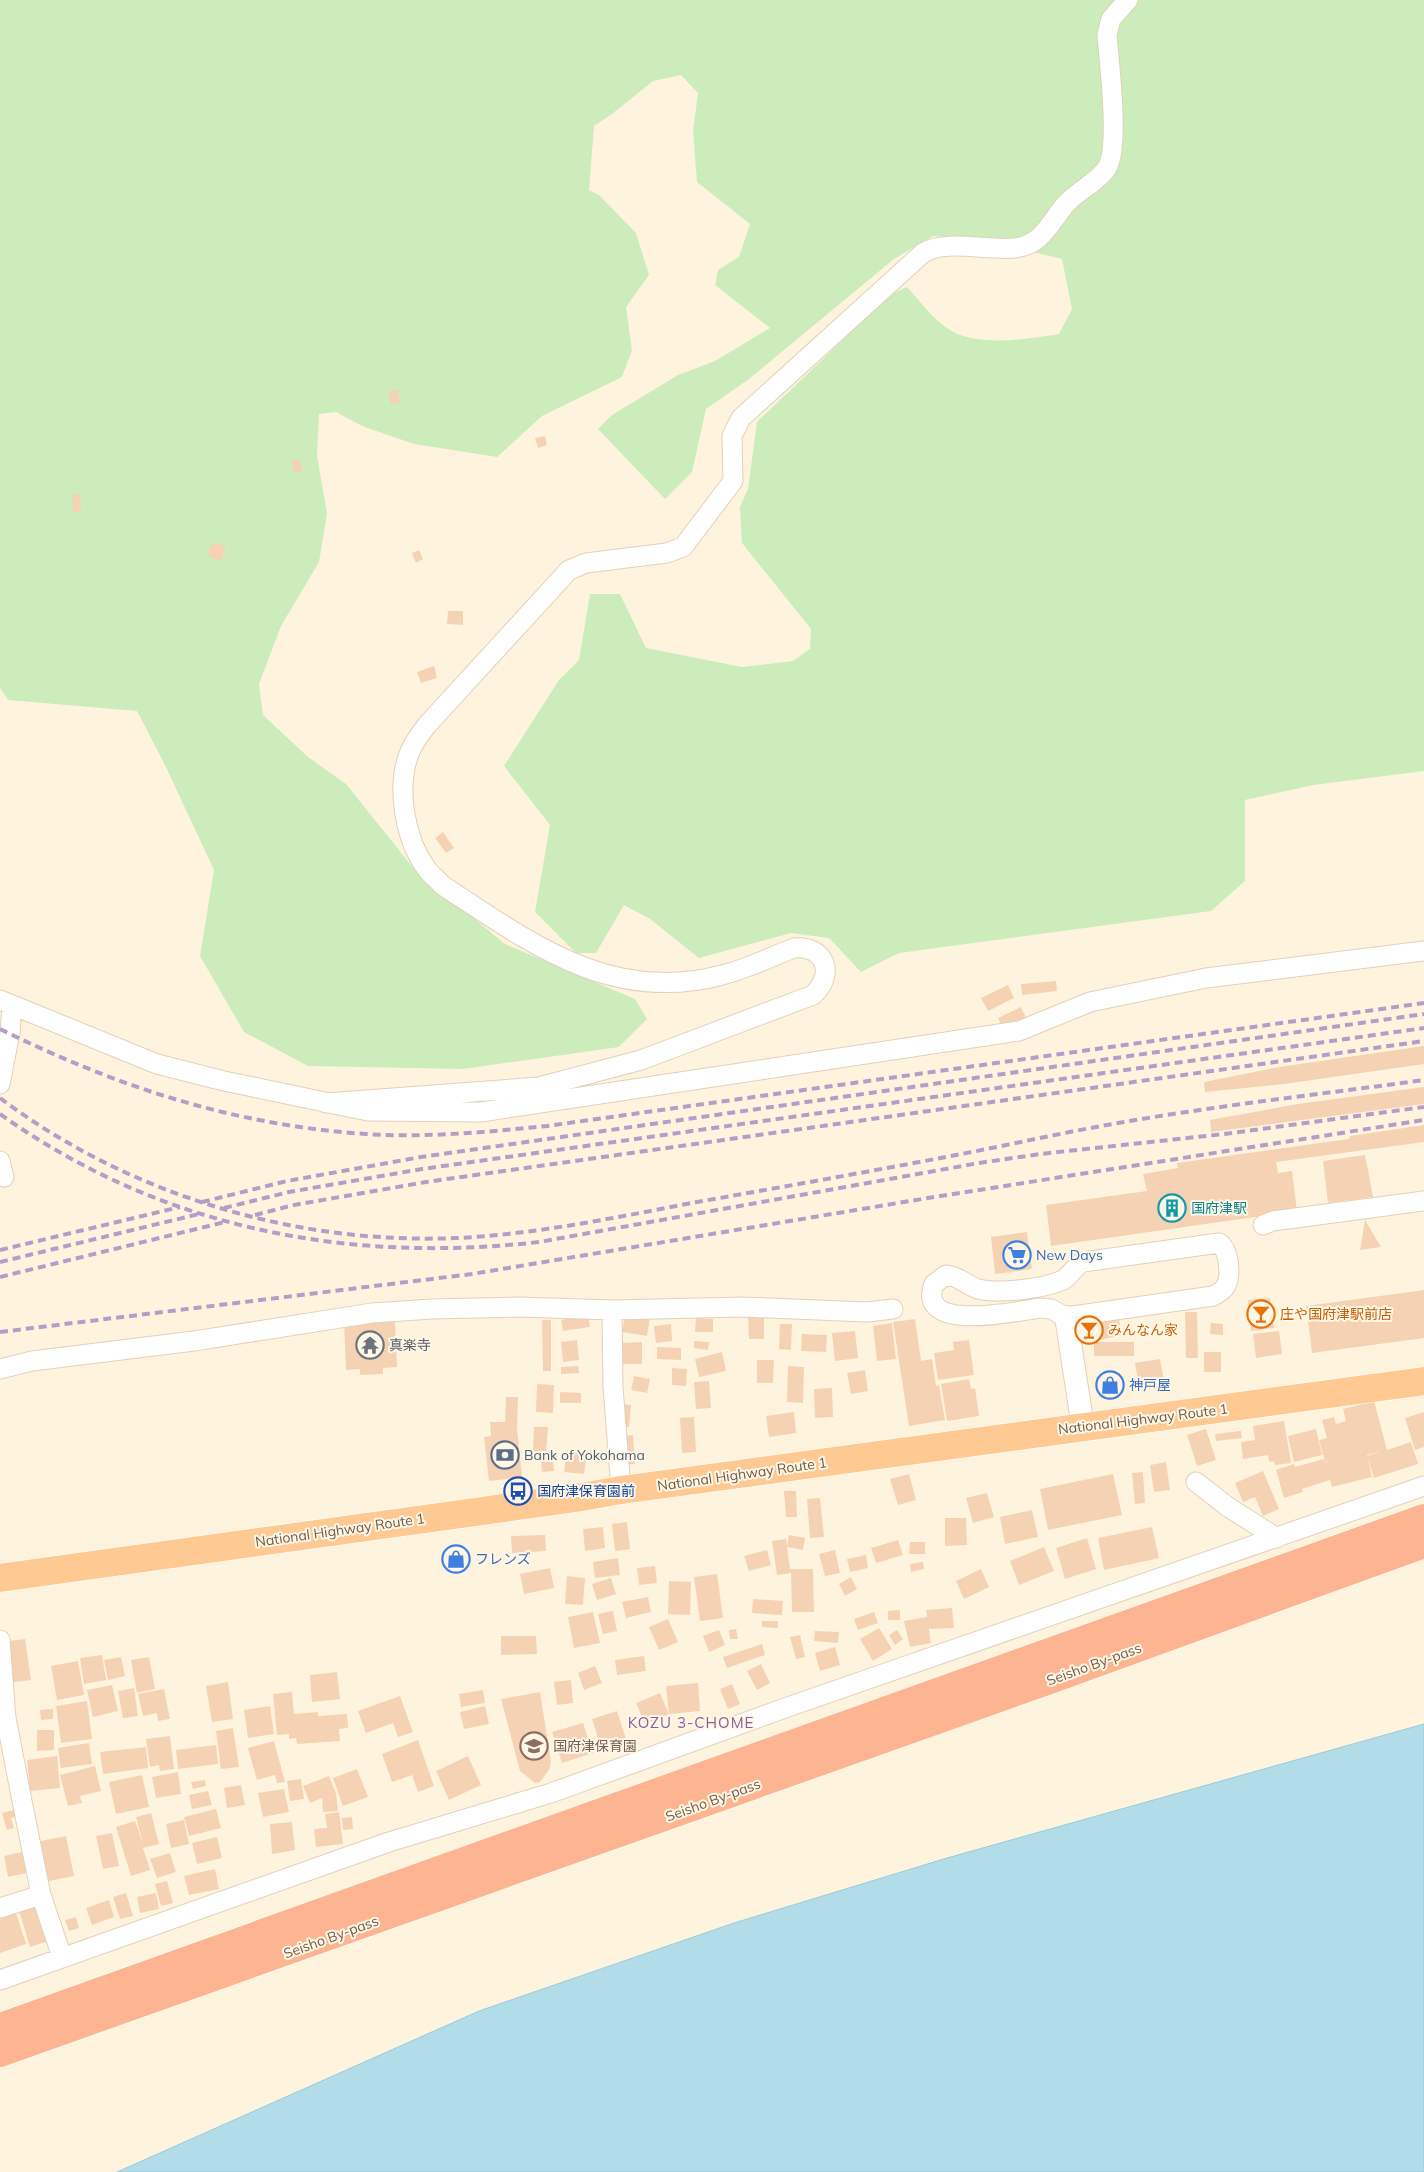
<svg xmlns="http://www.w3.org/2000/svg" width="1424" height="2172" viewBox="0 0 1424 2172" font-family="Mulish,'Noto Sans JP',sans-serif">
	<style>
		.green { fill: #ccecbc }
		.water { fill: #b2dde8; stroke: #98ccda }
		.building { fill: #f5d2b4 }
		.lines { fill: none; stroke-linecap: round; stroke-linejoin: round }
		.minor-casing { stroke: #e2d0ba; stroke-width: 21 }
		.tertiary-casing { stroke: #e2d0ba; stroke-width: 24 }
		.trunk-casing { stroke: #fff; stroke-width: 29 }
		.motorway-casing { stroke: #fff; stroke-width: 29 }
		.minor { stroke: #fff; stroke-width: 19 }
		.tertiary { stroke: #fff; stroke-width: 22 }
		.trunk { stroke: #fec992; stroke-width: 28 }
		.motorway { stroke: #fdb490; stroke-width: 28 }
		.rail { stroke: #b69dc7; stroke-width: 4; stroke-dasharray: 8 5; stroke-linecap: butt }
		.labels { text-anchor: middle; stroke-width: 4; stroke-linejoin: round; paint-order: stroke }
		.culture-label { font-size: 14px; fill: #0d838f; stroke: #fff7e6; text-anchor: start }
		.shop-label { font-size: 14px; fill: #366cbe; stroke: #fff7e6; text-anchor: start }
		.food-label { font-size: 14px; fill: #c56008; stroke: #fff7e6; text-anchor: start }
		.worship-label { font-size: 14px; fill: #5b616d; stroke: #fff7e6; text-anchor: start }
		.street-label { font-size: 14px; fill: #755945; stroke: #fff7e6 }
		.service-label { font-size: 14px; fill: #4e5e75; stroke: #fff7e6; text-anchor: start }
		.transit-label { font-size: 14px; fill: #164399; stroke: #fff7e6; text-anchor: start }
		.education-label { font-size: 14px; fill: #785e54; stroke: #fff7e6; text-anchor: start }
		.neighbourhood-label { font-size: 15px; letter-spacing: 1px; fill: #8a6099; stroke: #fff7e6 }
	</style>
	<rect width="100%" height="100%" fill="#fef4de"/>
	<!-- green -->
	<path class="green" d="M0,0H1424V771L1313,785L1245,800V881L1211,911L899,953L861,972L829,938L791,933L699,958L650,919L624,905L596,953H576L535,912L550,825L504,766L559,680L579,660L590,594H620L646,648L742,667L793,661L810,649L811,629L742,543L740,507L748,489L757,422L891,294L907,287C919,300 932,318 947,328C974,348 1028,339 1059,334L1072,309L1062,259L976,238L933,236L894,259L749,379L706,409L692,472L665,499L598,429L612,415L678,375L715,361L770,328L715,285L718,270L739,257L750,224L697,182L693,131L698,93L681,75L653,81L612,114L594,126L589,190L599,195L636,233L649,275L626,307L632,350L622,377L542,416L497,457L414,444L362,426L336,412L319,414L317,456L327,513L319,562L281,626L259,684L263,715L308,757L346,784L415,870L505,944L635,999L647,1019L619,1047L463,1069L308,1066L244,1032L200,956L214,870L164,763L137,711L8,700L0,688Z"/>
	<!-- water -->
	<path class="water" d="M1424,1724V2172H117L479,2011L734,1923L947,1858Z"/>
	<!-- building -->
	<path class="building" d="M398,390L400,403L390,404L389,391Z
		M545,436L547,445L538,448L535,438Z
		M300,459L302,471L294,473L292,461Z
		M80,494L81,512L73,513L72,495Z
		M213,542L226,547L221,561L207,556Z
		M419,550L423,559L416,563L412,553Z
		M448,611H463V625L447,624Z
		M434,666L437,678L421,683L417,672Z
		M443,832L454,848L446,853L435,838Z
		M1056,981L1057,991L1022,995L1021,984Z
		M1008,985L1014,998L988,1011L981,998Z
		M1021,1007L1028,1022L1004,1032L998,1018Z
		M1424,1046V1064L1284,1084L1205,1092L1204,1082L1279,1067Z
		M1424,1087V1104L1211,1132L1210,1120L1298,1104Z
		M1424,1125V1142L1276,1162L1278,1173L1292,1171L1297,1211L1051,1246L1046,1205L1147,1191L1143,1174L1178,1168L1177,1163L1349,1139L1350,1136Z
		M1365,1155L1373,1197L1328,1203L1323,1161Z
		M1365,1220L1381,1247L1360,1250Z
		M1027,1232L1032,1269L995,1274L991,1237Z
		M1424,1290V1338L1312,1353L1306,1306Z
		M1270,1298L1274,1328L1251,1331L1248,1300Z
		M1185,1312H1197L1198,1358H1186Z
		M748,1314H764V1339H749Z
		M1118,1314L1122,1335L1087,1343L1082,1322Z
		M588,1315L590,1327L563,1331L561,1320Z
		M625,1315L650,1318L647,1336L622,1332Z
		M696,1318L713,1319V1332H695Z
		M915,1319L921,1361L932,1359L936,1386L939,1385L945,1420L909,1426L893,1322Z
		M542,1320H551V1371H543Z
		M395,1321L397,1367L383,1368V1374L360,1375V1369L346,1370L344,1323Z
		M892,1323L896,1359L877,1361L873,1326Z
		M1211,1323L1223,1324V1335L1210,1334Z
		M671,1324L672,1341L656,1343L654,1326Z
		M780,1324H792L791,1350L779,1349Z
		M855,1331L858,1358L835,1361L832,1333Z
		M1279,1331L1282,1354L1256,1358L1253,1334Z
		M802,1334L827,1335L826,1352L801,1351Z
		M577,1340L579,1360L563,1362L561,1342Z
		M969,1340L974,1375L938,1380L934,1353L954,1350L953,1342Z
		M694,1341L709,1342L708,1350L694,1348Z
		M642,1342V1364H621V1343Z
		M1094,1342H1134V1356H1094Z
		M657,1347L681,1348V1360L657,1359Z
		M722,1352L726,1371L699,1377L695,1359Z
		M1204,1352H1221V1372H1204Z
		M1160,1359L1164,1381L1139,1386L1135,1363Z
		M757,1360H774L773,1383H757Z
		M578,1366L579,1373L561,1374V1367Z
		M788,1366L804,1367L803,1403L787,1402Z
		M672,1368L687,1369L686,1386L672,1385Z
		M865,1370L868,1391L851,1394L847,1373Z
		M1120,1373L1123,1394L1100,1397L1097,1377Z
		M634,1376L650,1379L647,1393L631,1390Z
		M969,1379L971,1389L975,1388L979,1416L947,1421L941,1384Z
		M709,1381L711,1408L696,1409L694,1382Z
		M537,1384L554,1385L553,1413L536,1412Z
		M832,1388L833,1417L815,1418L814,1389Z
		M560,1392L581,1393V1403H560Z
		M506,1397H518L517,1429L522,1477L489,1481L484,1437L491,1436L490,1422H505Z
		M1374,1401L1387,1450L1411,1442L1418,1464L1374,1478L1367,1456L1381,1451L1367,1455L1372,1477L1332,1487L1330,1480L1302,1489L1303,1492L1284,1498L1276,1470L1294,1464L1295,1467L1324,1459L1326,1465L1319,1440L1327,1438L1322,1420L1334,1417L1336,1424L1346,1421L1343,1409Z
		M620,1404L631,1405L629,1427L619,1426Z
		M794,1412L796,1433L769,1437L766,1416Z
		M1424,1412V1447L1415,1450L1405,1418Z
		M694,1417L696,1452L682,1453L680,1418Z
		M1284,1421L1291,1463L1275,1465L1274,1461L1269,1462L1268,1455L1243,1459L1241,1442L1255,1440L1253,1426Z
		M534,1427H548L546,1453L533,1452Z
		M1206,1429L1216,1460L1197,1466L1187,1435Z
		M1316,1429L1322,1455L1294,1462L1288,1436Z
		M1241,1431L1242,1438L1216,1441L1215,1434Z
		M633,1435L635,1464L624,1465L622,1436Z
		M567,1450L587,1453L584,1474L564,1472Z
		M553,1459L554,1471L542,1472L541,1460Z
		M1166,1462L1170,1490L1154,1492L1150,1465Z
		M1263,1471L1279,1509L1263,1516L1255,1497L1243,1502L1235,1483Z
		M1143,1472L1145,1503L1135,1504L1132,1473Z
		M909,1474L916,1500L898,1505L890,1479Z
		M1113,1474L1122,1515L1048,1530L1040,1489Z
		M784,1491H796L797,1517H786Z
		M987,1493L994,1517L973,1523L966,1498Z
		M820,1498L824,1537L810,1538L807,1499Z
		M1032,1510L1038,1537L1005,1544L1000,1517Z
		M945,1518H966L967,1545L945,1546Z
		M627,1522L630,1549L615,1551L612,1524Z
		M603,1527L605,1548L585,1551L583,1529Z
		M1152,1527L1159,1558L1104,1570L1098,1538Z
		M545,1535L546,1551L512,1553L511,1536Z
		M789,1535L805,1538L803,1550L787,1547L790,1569H813L814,1612H792L791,1573L777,1575L772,1541L786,1539L787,1547Z
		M1087,1538L1096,1569L1065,1579L1056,1548Z
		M898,1540L903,1555L876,1563L871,1548Z
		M910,1542H925V1554H909Z
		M1044,1547L1054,1571L1019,1585L1010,1561Z
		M767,1550L771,1565L749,1571L744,1556Z
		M835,1550L840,1573L825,1576L819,1554Z
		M866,1555L868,1568L850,1572L847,1559Z
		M618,1558L620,1575L595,1578L593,1562Z
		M923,1562L924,1569L911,1572L910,1564Z
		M655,1566L657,1583L639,1585L637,1568Z
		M550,1568L554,1588L524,1594L520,1574Z
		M981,1569L989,1587L964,1599L956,1581Z
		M717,1574L723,1618L700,1621L694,1577Z
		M567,1576L585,1578L583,1605L565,1604Z
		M851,1577L857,1589L845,1596L839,1584Z
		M611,1578L616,1594L597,1600L592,1584Z
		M669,1581L691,1582L690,1615L668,1614Z
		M648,1597L651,1612L626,1618L622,1602Z
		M753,1599L783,1601L782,1615L752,1613Z
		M952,1608L954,1628L929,1629L931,1643L910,1647L904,1621L927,1617L926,1610Z
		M900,1610V1620H888V1611Z
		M613,1611L617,1631L603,1634L598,1614Z
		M593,1612L600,1643L574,1648L568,1617Z
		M874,1612L878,1623L858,1630L854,1619Z
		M668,1619L678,1642L659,1650L649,1627Z
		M762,1621H778V1628L762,1627Z
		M879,1628L892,1649L873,1661L860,1639Z
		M736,1629L738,1639H730L729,1630Z
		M719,1630L725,1645L709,1652L703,1636Z
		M897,1630L903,1639L895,1645L889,1635Z
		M815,1631L839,1632L838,1643L814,1641Z
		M800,1635L805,1657L796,1659L790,1637Z
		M501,1636H536L537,1654L501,1655Z
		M25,1639L31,1680L7,1683L2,1642Z
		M762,1644L765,1655L727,1668L723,1657Z
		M835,1647L840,1665L820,1671L815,1653Z
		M102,1655L106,1680L84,1684L80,1658Z
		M644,1656L646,1671L617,1675L615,1660Z
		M121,1657L125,1676L108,1680L104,1660Z
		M149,1657L155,1689L137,1693L131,1660Z
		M78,1661L84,1695L57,1700L51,1666Z
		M761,1664L770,1683L757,1690L747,1671Z
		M595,1666L602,1683L584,1690L578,1673Z
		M337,1672L340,1699L312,1702L310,1675Z
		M571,1680L573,1703L557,1705L554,1682Z
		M228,1682L233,1719L212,1722L206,1686Z
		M698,1683L700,1711L669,1714L666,1686Z
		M732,1684L740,1704L728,1709L720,1689Z
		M112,1685L118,1711L93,1717L87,1690Z
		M134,1688L138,1716L123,1718L118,1691Z
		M164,1689L170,1719L158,1721L157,1713L143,1716L138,1694Z
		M483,1690L485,1703L461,1707L459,1694Z
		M292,1692L294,1714L318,1712V1716L347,1714L348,1728L339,1729L340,1741L297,1744L296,1738L289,1739V1734L277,1735L273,1694Z
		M540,1692L551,1762L549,1770L540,1782L535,1783L520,1771L501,1699Z
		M660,1693L669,1714L645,1724L636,1703Z
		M400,1696L413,1732L398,1737L393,1723L366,1733L358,1711Z
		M87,1701L92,1739L61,1743L56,1706Z
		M270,1706L274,1734L248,1738L244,1710Z
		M485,1706L489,1724L464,1729L460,1712Z
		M53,1709V1719L41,1720L40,1710Z
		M617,1711L626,1739L601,1747L592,1719Z
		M583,1723L593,1753L562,1763L552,1732Z
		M233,1728L239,1767L221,1769L216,1731Z
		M37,1730H54V1750L37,1751Z
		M170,1736L174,1769L160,1771L159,1765L150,1767L146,1739Z
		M418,1740L434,1786L418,1792L412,1775L392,1782L382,1754Z
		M274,1741L285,1782L277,1783L275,1775L257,1780L248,1748Z
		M89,1743L92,1764L61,1768L58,1748Z
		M216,1745L218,1764L178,1769L176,1750Z
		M146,1747L148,1768L103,1774L100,1752Z
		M57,1756L60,1788L30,1791L27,1760Z
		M468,1756L481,1785L449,1800L436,1771Z
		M95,1766L101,1791L80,1796L82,1803L68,1806L60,1775Z
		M357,1769L368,1797L343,1806L333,1778Z
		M178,1772L181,1794L156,1798L152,1777Z
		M142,1775L149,1807L116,1814L109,1782Z
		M329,1776L336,1794L338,1811L323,1812L322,1798L310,1803L303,1786Z
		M301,1779L304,1799L290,1801L287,1781Z
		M205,1780L206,1786L193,1789L191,1782Z
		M241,1785L245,1805L227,1808L224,1788Z
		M284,1789L289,1812L263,1817L258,1793Z
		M208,1791L212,1805L192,1809L189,1795Z
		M17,1809L19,1816L11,1818L14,1828L7,1830L2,1813Z
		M216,1809L221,1828L189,1836L184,1817Z
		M339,1812L343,1844L316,1847L314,1829L327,1828L325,1814Z
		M151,1813L159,1844L143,1848L150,1870L131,1876L116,1827L135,1821L143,1844L136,1817Z
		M352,1817L353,1829L343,1830L342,1818Z
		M184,1820L189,1844L171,1848L166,1824Z
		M292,1822L295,1850L272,1854L270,1824Z
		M112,1833L119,1866L103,1869L96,1836Z
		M66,1836L74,1876L44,1882L36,1842Z
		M217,1837L222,1858L197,1864L192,1843Z
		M22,1852L26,1873L8,1877L4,1856Z
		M170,1853L176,1872L157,1878L150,1859Z
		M215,1869L219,1889L189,1895L184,1876Z
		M167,1881L173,1903L161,1906L155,1884Z
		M126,1893L133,1916L120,1919L113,1897Z
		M156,1893L159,1909L140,1913L137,1897Z
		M34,1899L46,1942L30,1947L17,1904Z
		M109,1900L114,1917L92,1925L86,1908Z
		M16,1913L26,1944L0,1953V1919Z
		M76,1917L79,1928L69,1931L65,1920Z"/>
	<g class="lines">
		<!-- minor casing -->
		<g class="minor-casing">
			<path id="minor" d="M0,1000L157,1064L224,1081L368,1111L481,1112L1019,1031L1090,1002L1206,978L1424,951
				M0,1084L10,1033L12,1006
				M326,1103L539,1087L641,1060L813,995C836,974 825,945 794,948C770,957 747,969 722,975C611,1005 529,942 442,885C437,879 430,874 426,868C405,839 396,788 409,754C413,743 420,734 427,725L569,570L586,563L667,553L683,547L733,481L732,436L741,418L923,253C944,239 988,251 1014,248C1040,246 1049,225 1064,206C1076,191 1096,184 1107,168C1120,146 1109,63 1107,35L1111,19L1128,0
				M0,1161L4,1177
				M1263,1225L1273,1221L1424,1201
				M1219,1243C1229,1249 1232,1277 1225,1287C1223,1291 1217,1294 1213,1296L1066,1317L1051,1309L1040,1308C1018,1311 915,1334 934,1284L946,1275C959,1276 966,1285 978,1289C998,1294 1043,1289 1063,1280C1070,1276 1074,1267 1083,1262Z
				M612,1310L613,1387L621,1490
				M0,1369L32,1361L194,1341L372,1313L432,1309L519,1307L612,1310L742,1307L867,1312L893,1309
				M1196,1482L1228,1507L1277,1538
				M0,1640L6,1718L23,1806L41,1895L62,1957
				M0,1908L41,1895
				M0,1980L389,1842L551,1793L785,1708L1424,1486"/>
		</g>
		<!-- tertiary casing -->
		<g class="tertiary-casing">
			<path id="tertiary" d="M1066,1317L1083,1427"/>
		</g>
		<!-- trunk casing -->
		<g class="trunk-casing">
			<path id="trunk" d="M0,1578L576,1498L621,1490L1424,1381"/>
		</g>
		<!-- motorway casing -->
		<g class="motorway-casing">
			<path id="motorway" d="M0,2027L1424,1518
				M0,2053L1047,1681L1424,1544"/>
		</g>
		<!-- minor -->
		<use href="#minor" class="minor"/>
		<!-- tertiary -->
		<use href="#tertiary" class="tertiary"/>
		<!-- trunk -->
		<use href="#trunk" class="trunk"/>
		<!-- motorway -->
		<use href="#motorway" class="motorway"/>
		<!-- rail -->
		<path class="rail" d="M0,1029C118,1087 233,1125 366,1134C426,1138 487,1132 547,1126L1424,1003
			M0,1098C129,1195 296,1245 457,1238C538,1234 618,1217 697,1202C782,1187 867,1172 951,1156C999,1147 1047,1136 1096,1127C1204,1107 1315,1095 1424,1080
			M0,1114C160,1228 346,1264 539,1242L979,1163L1040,1154L1224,1134L1424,1107
			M202,1202L287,1181L421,1157L1424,1014
			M224,1208L289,1192L422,1169L1424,1028
			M255,1215L294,1205L426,1182L1424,1041
			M0,1250L180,1207
			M0,1262L199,1214
			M0,1277L225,1222
			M0,1332L472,1274L928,1198L1424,1120"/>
	</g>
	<!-- icons -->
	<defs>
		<g id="building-ring" transform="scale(1.4375)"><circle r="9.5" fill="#fff7e6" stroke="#0f9aa8" stroke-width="1.5"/><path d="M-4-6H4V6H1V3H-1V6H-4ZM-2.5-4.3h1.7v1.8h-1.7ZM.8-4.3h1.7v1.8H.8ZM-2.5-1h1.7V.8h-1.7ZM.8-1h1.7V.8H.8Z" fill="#0f9aa8"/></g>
		<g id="supermarket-ring" transform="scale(1.4375)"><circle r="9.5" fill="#fff7e6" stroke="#3f7fe0" stroke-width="1.5"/><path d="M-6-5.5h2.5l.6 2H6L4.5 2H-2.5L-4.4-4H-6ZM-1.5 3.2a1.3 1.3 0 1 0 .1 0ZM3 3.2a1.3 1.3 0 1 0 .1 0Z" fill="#3f7fe0"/></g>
		<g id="bar-ring" transform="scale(1.4375)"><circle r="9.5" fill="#fff7e6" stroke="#e8710a" stroke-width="1.5"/><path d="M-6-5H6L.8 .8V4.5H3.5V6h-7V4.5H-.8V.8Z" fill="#e8710a"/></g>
		<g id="temple-ring" transform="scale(1.4375)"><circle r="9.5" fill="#fff7e6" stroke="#6b7280" stroke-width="1.5"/><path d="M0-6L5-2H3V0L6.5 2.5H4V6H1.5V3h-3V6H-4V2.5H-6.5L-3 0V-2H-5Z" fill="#6b7280"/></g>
		<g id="shop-ring" transform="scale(1.4375)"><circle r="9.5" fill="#fff7e6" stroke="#3f7fe0" stroke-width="1.5"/><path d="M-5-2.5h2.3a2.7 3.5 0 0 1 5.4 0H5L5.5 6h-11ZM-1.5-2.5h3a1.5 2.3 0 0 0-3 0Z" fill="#3f7fe0"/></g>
		<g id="bank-ring" transform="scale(1.4375)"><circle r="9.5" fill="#fff7e6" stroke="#5c6f8a" stroke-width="1.5"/><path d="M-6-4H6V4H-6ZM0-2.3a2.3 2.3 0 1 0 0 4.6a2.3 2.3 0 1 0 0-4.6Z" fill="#5c6f8a"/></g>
		<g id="bus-ring" transform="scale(1.4375)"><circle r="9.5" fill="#fff7e6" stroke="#1a4fb4" stroke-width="1.5"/><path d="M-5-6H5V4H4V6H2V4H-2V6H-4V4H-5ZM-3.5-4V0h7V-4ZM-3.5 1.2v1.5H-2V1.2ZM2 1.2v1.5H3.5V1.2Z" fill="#1a4fb4"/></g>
		<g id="school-ring" transform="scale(1.4375)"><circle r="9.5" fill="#fff7e6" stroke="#8d6e63" stroke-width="1.5"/><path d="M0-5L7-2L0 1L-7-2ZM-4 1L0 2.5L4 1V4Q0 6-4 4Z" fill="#8d6e63"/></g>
	</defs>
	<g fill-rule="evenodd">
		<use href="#building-ring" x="1172" y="1208"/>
		<use href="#supermarket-ring" x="1017" y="1255"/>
		<use href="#bar-ring" x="1261" y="1314"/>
		<use href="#bar-ring" x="1089" y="1330"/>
		<use href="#temple-ring" x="370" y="1345"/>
		<use href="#shop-ring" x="1110" y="1385"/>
		<use href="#bank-ring" x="505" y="1455"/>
		<use href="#bus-ring" x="518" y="1491"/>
		<use href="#shop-ring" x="456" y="1559"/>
		<use href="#school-ring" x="534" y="1746"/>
	</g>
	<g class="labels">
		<!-- culture labels -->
		<g class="culture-label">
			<text x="1191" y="1213">国府津駅</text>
		</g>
		<!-- shop labels -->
		<g class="shop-label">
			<text x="1036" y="1260">New Days</text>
			<text x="1129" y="1390">神戸屋</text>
			<text x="475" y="1564">フレンズ</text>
		</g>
		<!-- food labels -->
		<g class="food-label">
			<text x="1280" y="1319">庄や国府津駅前店</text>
			<text x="1108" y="1335">みんなん家</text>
		</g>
		<!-- worship labels -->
		<g class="worship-label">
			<text x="389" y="1350">真楽寺</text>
		</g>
		<!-- street labels -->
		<g class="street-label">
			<text transform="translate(1143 1419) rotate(-7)" y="5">National Highway Route 1</text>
			<text transform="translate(742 1474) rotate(-8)" y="5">National Highway Route 1</text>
			<text transform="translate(340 1530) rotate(-8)" y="5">National Highway Route 1</text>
			<text transform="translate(1094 1664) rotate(-20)" y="5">Seisho By-pass</text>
			<text transform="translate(713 1800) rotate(-20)" y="5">Seisho By-pass</text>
			<text transform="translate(331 1937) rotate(-20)" y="5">Seisho By-pass</text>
		</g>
		<!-- service labels -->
		<g class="service-label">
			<text x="524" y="1460">Bank of Yokohama</text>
		</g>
		<!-- transit labels -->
		<g class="transit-label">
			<text x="537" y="1496">国府津保育園前</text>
		</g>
		<!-- education labels -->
		<g class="education-label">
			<text x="553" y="1751">国府津保育園</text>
		</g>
		<!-- neighbourhood labels -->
		<g class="neighbourhood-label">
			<text x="691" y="1728">KOZU 3-CHOME</text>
		</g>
	</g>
</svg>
